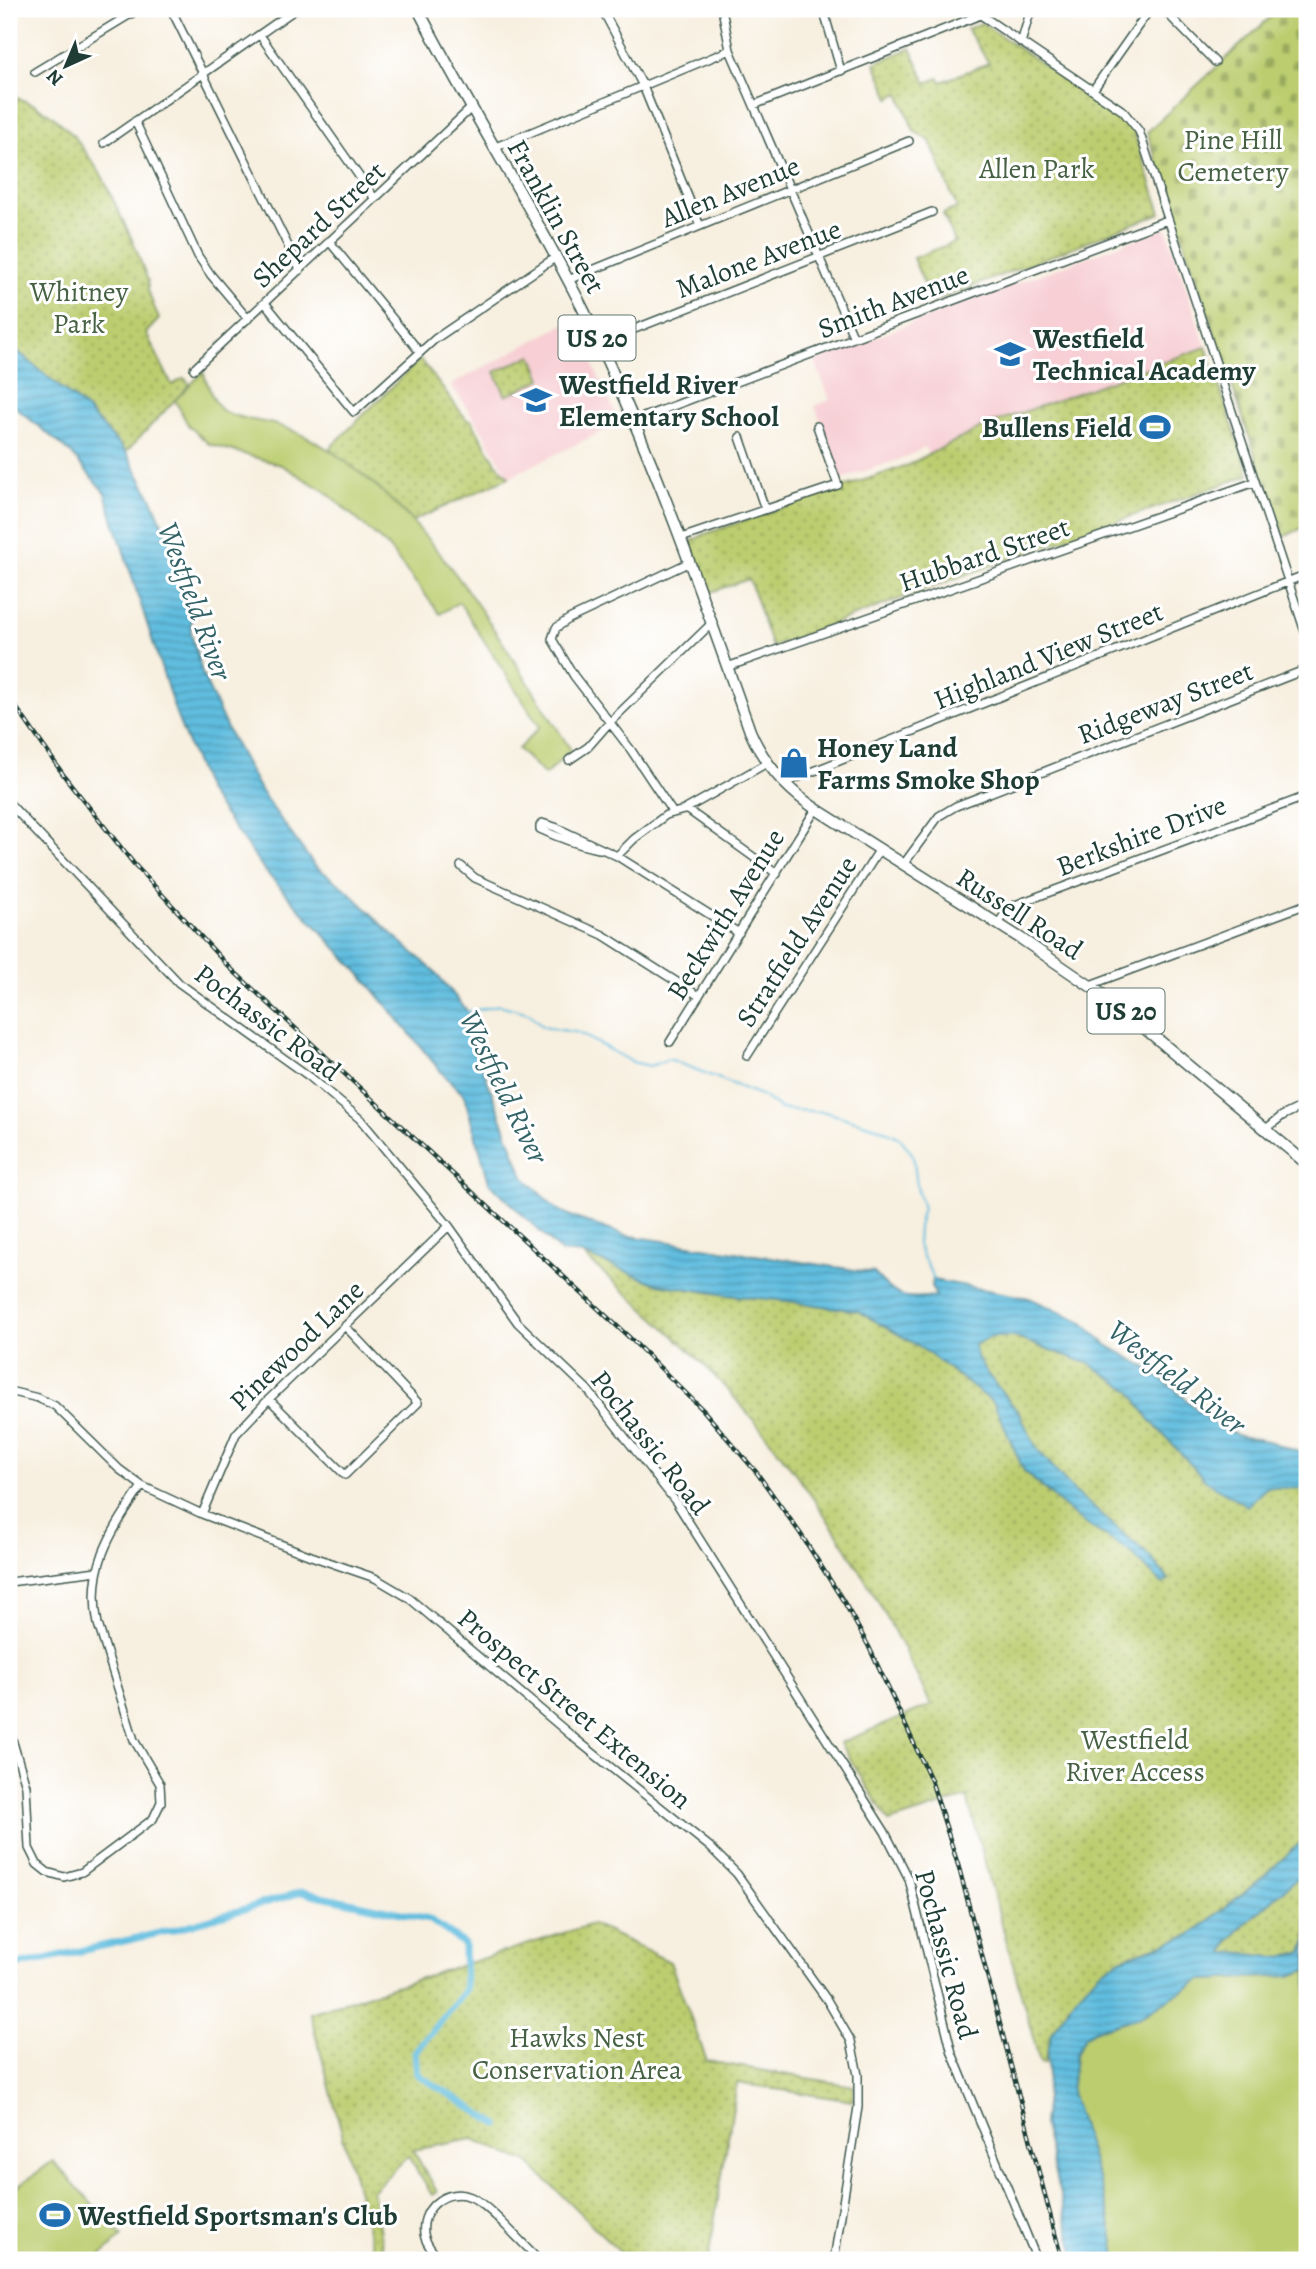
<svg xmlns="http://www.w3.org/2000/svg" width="1316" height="2269" viewBox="0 0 1316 2269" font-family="Alegreya,serif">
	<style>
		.built { fill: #f7cfd4 }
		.green { fill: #bccd6f; stroke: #6e8552; stroke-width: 2 }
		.cemetery { fill: url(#cemetery-stones); stroke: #6e8552; stroke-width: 2 }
		.park { fill: url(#park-dots); stroke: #6e8552; stroke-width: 2 }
		.water { fill: url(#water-rules); stroke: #407d8a; stroke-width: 2 }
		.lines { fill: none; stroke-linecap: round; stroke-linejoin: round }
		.stream { stroke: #61bddf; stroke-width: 2 }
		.canal { stroke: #61bddf; stroke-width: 7 }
		.minor-casing { stroke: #3f584e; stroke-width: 10 }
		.primary-casing { stroke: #3f584e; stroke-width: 13 }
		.minor { stroke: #fff; stroke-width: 7 }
		.primary { stroke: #fff; stroke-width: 10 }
		.rail-casing { stroke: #1f3d34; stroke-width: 4.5 }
		.rail { stroke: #fff; stroke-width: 2; stroke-dasharray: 5; stroke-linecap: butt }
		.labels { text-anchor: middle; stroke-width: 6; stroke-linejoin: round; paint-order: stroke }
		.shield { fill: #fff; stroke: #627771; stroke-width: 2 }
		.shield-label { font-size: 26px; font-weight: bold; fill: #1f3d34 }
		.park-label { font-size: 28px; fill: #466143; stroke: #fff }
		.street-label { font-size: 28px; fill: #1f3d34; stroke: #fff }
		.poi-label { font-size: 28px; font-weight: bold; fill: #1f3d34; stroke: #fff; text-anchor: start }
		.water-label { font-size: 30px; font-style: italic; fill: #336367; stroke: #fff }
	</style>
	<defs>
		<pattern id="cemetery-stones" width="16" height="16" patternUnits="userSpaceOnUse" patternTransform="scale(1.75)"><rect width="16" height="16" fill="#bccd6f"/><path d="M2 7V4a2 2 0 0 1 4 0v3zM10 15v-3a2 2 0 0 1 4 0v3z" fill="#98a85c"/></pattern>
		<pattern id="park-dots" width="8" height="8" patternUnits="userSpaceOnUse" patternTransform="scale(1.75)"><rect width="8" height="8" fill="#bccd6f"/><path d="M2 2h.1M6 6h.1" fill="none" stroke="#98a85c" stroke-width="1.8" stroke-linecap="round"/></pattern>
		<pattern id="water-rules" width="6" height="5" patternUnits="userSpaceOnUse" patternTransform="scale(1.75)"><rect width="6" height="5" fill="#61bddf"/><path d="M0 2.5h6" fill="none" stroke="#4f9bb6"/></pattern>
	</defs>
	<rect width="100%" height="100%" fill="#fff"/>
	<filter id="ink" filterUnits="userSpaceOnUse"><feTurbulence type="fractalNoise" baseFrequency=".0143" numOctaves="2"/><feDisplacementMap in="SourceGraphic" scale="14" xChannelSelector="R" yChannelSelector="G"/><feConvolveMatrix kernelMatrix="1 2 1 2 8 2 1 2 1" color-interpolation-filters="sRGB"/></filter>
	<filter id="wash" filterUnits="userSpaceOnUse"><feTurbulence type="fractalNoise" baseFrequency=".00686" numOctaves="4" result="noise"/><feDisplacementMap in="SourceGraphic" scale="28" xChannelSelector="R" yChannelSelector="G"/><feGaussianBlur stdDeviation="1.57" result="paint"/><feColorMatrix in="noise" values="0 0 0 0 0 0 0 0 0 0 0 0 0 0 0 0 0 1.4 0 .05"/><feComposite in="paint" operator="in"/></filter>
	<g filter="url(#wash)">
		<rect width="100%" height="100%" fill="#f7efdf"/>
		<!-- built -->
		<path class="built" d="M1166,228L1206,347L987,425L929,454L924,447L907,457L841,479L815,406L830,400L815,361L992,292Z
			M572,320L620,423L509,477L482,430L451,385Z"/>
		<!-- green -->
		<path class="green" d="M203,372C208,384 212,401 222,410C234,419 267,421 283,427C312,437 336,453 360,472C451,546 508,653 571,750L545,775L518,749L540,727L459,602L440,614L387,546L326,492L281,465L209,444L188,425L175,400Z
			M1307,1970V2260H1117L1108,2210L1071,2092L1075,2056L1085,2035L1096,2030L1139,2017L1201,1980L1290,1976Z
			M53,2161L122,2236L97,2260H9V2193Z"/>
		<!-- cemetery -->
		<path class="cemetery" d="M1279,9H1307V526L1283,537L1147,132Z"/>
		<!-- park -->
		<path class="park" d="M982,23L1131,124L1161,213L932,302L913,258L955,242L943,214L957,208L930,141L914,131L899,93L890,98L875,63L911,48L926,83L939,78L941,82L989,63L967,29Z
			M9,95L35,105L54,117L73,135L89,157L102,176L134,244L148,281V291L159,319L146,333L172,385L184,378L190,384L126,452L85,408L9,344Z
			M1206,347L1249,475L950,580L772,647L749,579L708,593L690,542L705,534L906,466L987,425Z
			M532,355L542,379L506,396L495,372Z
			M420,359L467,420H471L496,463L509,477L413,521L373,483L329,449Z
			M582,1254L658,1284L727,1295L788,1301L858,1311L920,1347L994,1403L1024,1471L1078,1519L1129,1551L1162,1584L1169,1579L1149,1556L1074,1491L1037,1449L1019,1413L988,1375L977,1357L974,1345L991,1337H1014L1090,1364L1131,1391L1150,1420L1206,1481L1307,1489V1837L1255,1884L1190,1935L1121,1959L1073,2000L1052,2033L1044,2064L1040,2063L967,1797L889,1822L840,1743L931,1705C874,1583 802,1467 708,1369C669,1328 624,1292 582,1254Z
			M1307,1870V1940L1303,1952C1276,1962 1251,1953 1223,1953L1228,1941L1247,1922Z
			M592,1924L670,1962L707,2061L854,2086L853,2101L737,2083L708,2260H628L528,2162L473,2139L413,2150L437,2192L432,2195L408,2156L372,2191L385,2260H376L310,2013Z"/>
		<!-- water -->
		<path class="water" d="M9,344L85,408L126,452L152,499L170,543L191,582V633L203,676L227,729L261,792L314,865L346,889L391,933L435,972L468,1012L476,1050L523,1176L555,1208L575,1218L624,1235L874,1273C896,1298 903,1300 936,1296L931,1286L933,1280L1029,1298L1081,1321L1107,1345L1146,1367L1177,1391L1209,1421L1239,1436L1268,1441L1307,1455V1489L1267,1487L1247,1506L1206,1481L1150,1420L1131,1391L1090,1364L1014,1337H991L974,1345L977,1357L988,1375L1019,1413L1037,1449L1074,1491L1149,1556L1169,1580L1162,1584L1129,1551L1078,1519L1024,1471L994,1403L920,1347L858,1311L788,1301L727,1295L658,1284L582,1254L561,1252L489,1182L464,1095L443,1074L364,978L266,872L207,791L177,717L105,493L70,452L9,402Z
			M1307,1837V1870L1247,1922L1228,1941L1224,1953C1231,1953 1239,1952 1246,1953C1268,1957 1280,1960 1303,1952L1307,1940V1970L1290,1976L1201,1980L1139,2017L1096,2030L1085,2036L1075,2056L1071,2092L1108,2210L1117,2260H1076L1043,2125L1048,2077L1047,2054L1052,2033L1073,2000L1099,1972L1121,1959L1190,1935L1255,1884Z"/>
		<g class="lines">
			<!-- stream -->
			<path class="stream" d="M467,1012L499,1005L529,1013L543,1027L579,1033L632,1062L650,1066L669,1059L763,1096L780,1109L825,1112L880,1128L900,1138L913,1155L918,1193L923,1208L918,1227L917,1244L935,1282"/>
			<!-- canal -->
			<path class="canal" d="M9,1967L173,1930L302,1892L429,1919L464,1944L465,1990L415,2052L417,2074L499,2125"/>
		</g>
	</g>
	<g filter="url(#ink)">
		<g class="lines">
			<!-- minor casing -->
			<g class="minor-casing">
				<path id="minor" d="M171,9L300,270
					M602,9L643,86L700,226
					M722,9L730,50L854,338
					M823,9L841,71
					M972,9L1123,111L1139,131L1307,638
					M1163,9L1215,62
					M260,35L375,199
					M1021,43L1031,9
					M35,72L139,9
					M1093,90L1150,9
					M754,105L980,15
					M135,121L198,256L211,275L248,319
					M104,143L296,9
					M493,148L730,50
					M329,241L419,351
					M568,280L909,141
					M265,303L354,412L435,339L556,257
					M599,343L932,212
					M194,369L470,109
					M633,421L1167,220
					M740,437L765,509
					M681,538L838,485L817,426
					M727,667L1255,482
					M569,760L588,747L609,723L712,623
					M784,783L1307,574
					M9,803L179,983L310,1077L360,1119L449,1226L518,1323L587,1389L676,1502L885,1832L909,1879L952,2053L1037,2260
					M684,810H688L777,874
					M673,813L631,750L574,676L552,639L556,628L569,619L690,562
					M599,849C578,845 559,838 540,829V826L542,823L555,827L617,856L739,933
					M617,856L634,839L666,815L684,810L767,763
					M903,865L939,816L956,806L1307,669
					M461,866L475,878L603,935L699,996
					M998,924L1008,909L1015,905L1307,796
					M1090,985L1307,904
					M670,1042L816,809
					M747,1056L880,849
					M1266,1129L1282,1116L1307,1104
					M9,1391L38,1398L55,1406L119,1469L142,1486L202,1514L311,1556L375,1578L409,1598L573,1737L710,1847L737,1874L827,2000L851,2041L858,2075V2107L834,2260
					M269,1399L345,1475L418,1403L345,1326
					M202,1514L236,1434L269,1399L449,1226
					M9,1582L97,1571
					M9,1729L26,1786L29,1848L37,1864L47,1872L64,1877L82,1872L153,1819L161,1802L160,1784L134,1740L98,1624C86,1566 112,1531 142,1486
					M440,2260C434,2253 428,2247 425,2238C417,2211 445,2186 471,2197C488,2204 524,2246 540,2260"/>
			</g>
			<!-- primary casing -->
			<g class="primary-casing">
				<path id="primary" d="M418,9C470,111 533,208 584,311C650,447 700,589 750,731C764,764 786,789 816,809L1020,938L1112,1001L1307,1164"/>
			</g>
			<!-- minor -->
			<use href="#minor" class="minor"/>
			<!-- primary -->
			<use href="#primary" class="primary"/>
			<!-- rail casing -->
			<g class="rail-casing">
				<path id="rail" d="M9,697L65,777L134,864L227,965L631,1339L703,1410L757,1473L800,1533L844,1602L869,1647L931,1780L959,1868L1062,2260"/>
			</g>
			<!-- rail -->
			<use href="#rail" class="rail"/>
		</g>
	</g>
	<!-- icons -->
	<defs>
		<g id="school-bare" transform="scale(2.415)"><path d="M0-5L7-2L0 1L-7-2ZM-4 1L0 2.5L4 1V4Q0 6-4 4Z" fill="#1f6fb2" stroke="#fff" stroke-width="2.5" paint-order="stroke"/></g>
		<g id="stadium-bare" transform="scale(2.415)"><path d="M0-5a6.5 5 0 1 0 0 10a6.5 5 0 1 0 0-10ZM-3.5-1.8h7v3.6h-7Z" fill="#1f6fb2" stroke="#fff" stroke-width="2.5" paint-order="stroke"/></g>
		<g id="shop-bare" transform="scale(2.415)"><path d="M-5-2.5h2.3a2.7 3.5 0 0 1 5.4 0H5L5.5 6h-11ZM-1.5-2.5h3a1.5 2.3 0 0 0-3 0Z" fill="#1f6fb2" stroke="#fff" stroke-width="2.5" paint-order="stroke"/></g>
	</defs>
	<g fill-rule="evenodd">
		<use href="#school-bare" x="1010" y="354"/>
		<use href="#school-bare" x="536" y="400"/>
		<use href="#stadium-bare" x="1155" y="427"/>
		<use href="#shop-bare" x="794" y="763"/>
		<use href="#stadium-bare" x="55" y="2215"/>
	</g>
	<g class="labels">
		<!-- shield labels -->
		<g class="shield">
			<rect x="558.5" y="315.5" width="77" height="45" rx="5"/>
			<rect x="1087.5" y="988.5" width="77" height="45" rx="5"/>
		</g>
		<g class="shield-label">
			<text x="597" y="347">US 20</text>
			<text x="1126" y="1020">US 20</text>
		</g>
		<!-- park labels -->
		<g class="park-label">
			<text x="1233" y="149">Pine Hill<tspan x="1233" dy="32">Cemetery</tspan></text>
			<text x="1037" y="178">Allen Park</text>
			<text x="79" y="301">Whitney<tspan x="79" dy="32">Park</tspan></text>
			<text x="1135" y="1749">Westfield<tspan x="1135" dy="32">River Access</tspan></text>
			<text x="577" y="2047">Hawks Nest<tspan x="577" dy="32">Conservation Area</tspan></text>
		</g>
		<!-- street labels -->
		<g class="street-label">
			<text transform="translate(730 191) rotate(-22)" y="10">Allen Avenue</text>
			<text transform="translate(557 216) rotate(61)" y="10">Franklin Street</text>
			<text transform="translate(318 224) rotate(-43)" y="10">Shepard Street</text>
			<text transform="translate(758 258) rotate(-21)" y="10">Malone Avenue</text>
			<text transform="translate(893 301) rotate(-21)" y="10">Smith Avenue</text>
			<text transform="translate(984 554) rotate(-19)" y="10">Hubbard Street</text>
			<text transform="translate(1048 655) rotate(-22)" y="10">Highland View Street</text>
			<text transform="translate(1165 702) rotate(-21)" y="10">Ridgeway Street</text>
			<text transform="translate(1141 835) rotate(-21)" y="10">Berkshire Drive</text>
			<text transform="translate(1020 913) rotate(33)" y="10">Russell Road</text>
			<text transform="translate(725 914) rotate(-58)" y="10">Beckwith Avenue</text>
			<text transform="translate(796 941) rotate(-57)" y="10">Stratfield Avenue</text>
			<text transform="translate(268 1022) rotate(37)" y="10">Pochassic Road</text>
			<text transform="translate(296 1345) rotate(-44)" y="10">Pinewood Lane</text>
			<text transform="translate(651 1442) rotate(52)" y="10">Pochassic Road</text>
			<text transform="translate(575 1708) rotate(40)" y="10">Prospect Street Extension</text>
			<text transform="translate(947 1954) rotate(75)" y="10">Pochassic Road</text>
		</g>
		<!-- poi labels -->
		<g class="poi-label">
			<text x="1033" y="348">Westfield<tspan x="1033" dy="32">Technical Academy</tspan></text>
			<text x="559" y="394">Westfield River<tspan x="559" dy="32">Elementary School</tspan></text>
			<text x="1132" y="437" text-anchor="end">Bullens Field</text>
			<text x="817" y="757">Honey Land<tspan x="817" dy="32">Farms Smoke Shop</tspan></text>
			<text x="78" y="2225">Westfield Sportsman's Club</text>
		</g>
		<!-- water labels -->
		<g class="water-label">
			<text transform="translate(195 601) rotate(70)" y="10">Westfield River</text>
			<text transform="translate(504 1087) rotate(64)" y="10">Westfield River</text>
			<text transform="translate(1177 1377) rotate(38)" y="10">Westfield River</text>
		</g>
	</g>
	<!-- margin -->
	<rect width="1316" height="2269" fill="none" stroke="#fff" stroke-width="35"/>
	<!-- north arrow -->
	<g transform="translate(66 66) rotate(224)" stroke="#ffffff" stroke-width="5" paint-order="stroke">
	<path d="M0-5L12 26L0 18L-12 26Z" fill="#1f3d34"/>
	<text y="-10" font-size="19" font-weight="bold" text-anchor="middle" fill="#1f3d34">N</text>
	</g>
</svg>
